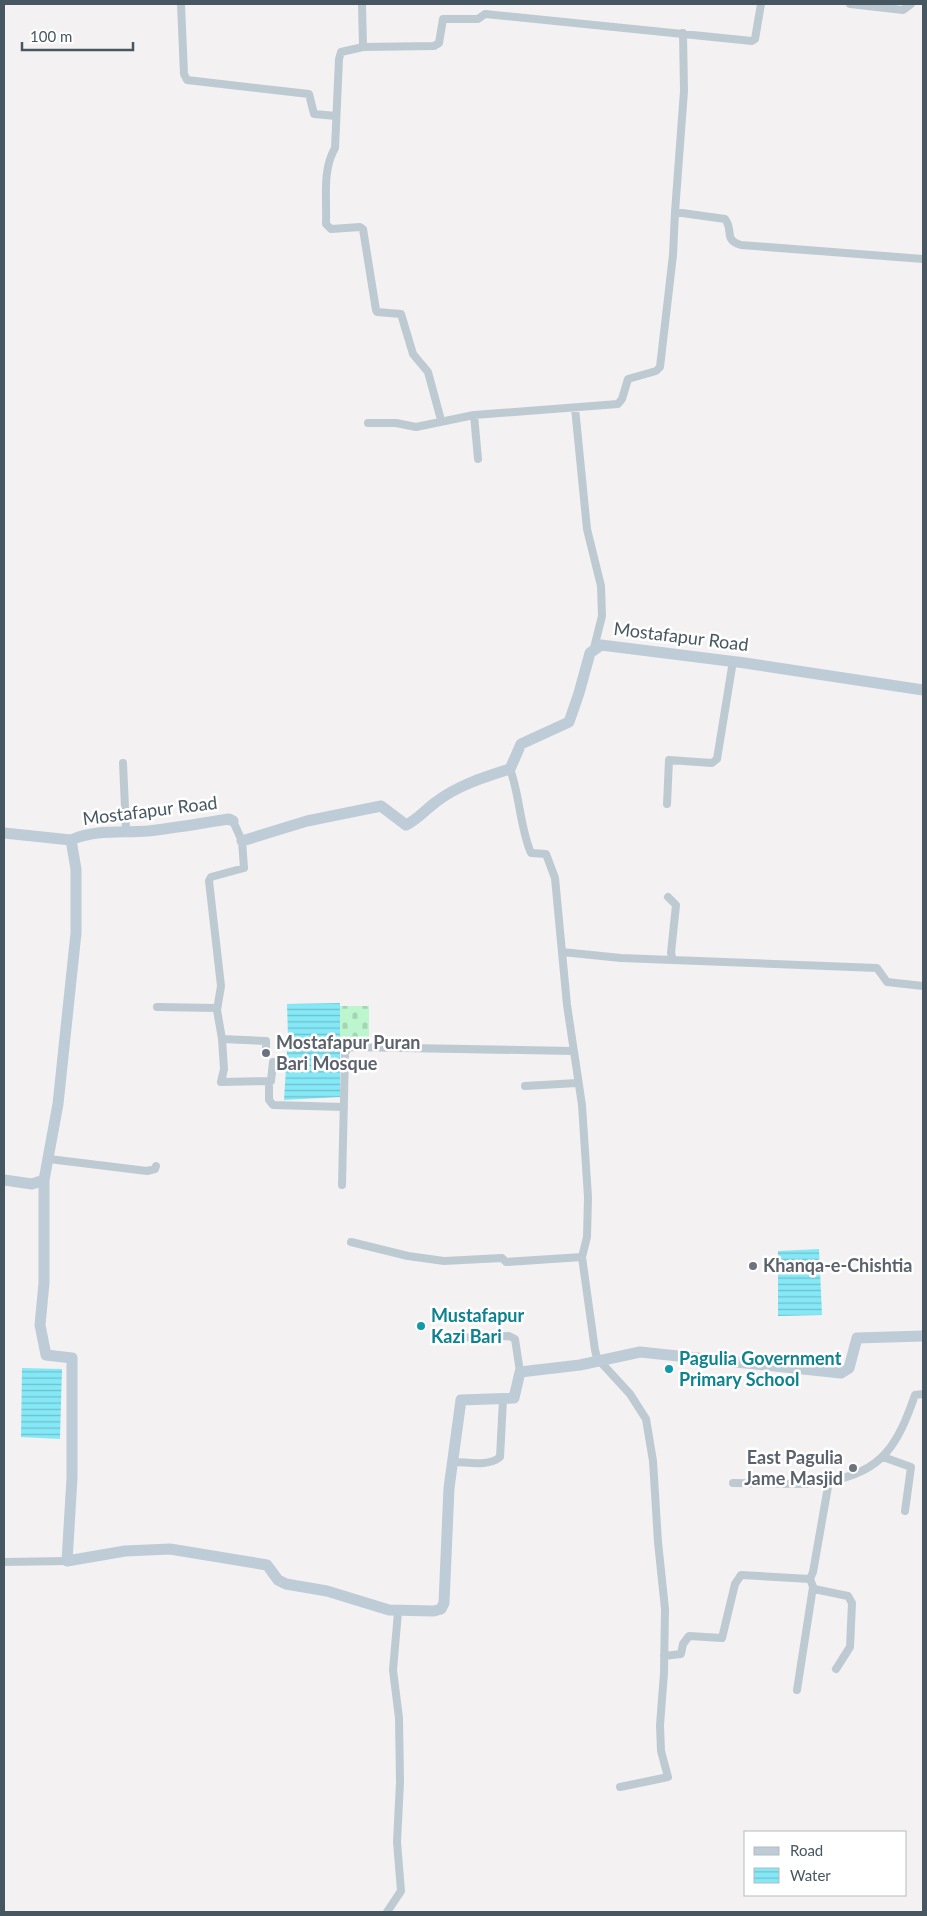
<svg xmlns="http://www.w3.org/2000/svg" width="927" height="1916" viewBox="0 0 927 1916" font-family="Lato,sans-serif">
	<style>
		.cemetery { fill: url(#cemetery-stones) }
		.water { fill: url(#water-rules) }
		.lines { fill: none; stroke-linecap: round; stroke-linejoin: round }
		.street { stroke: #becad2; stroke-width: 8 }
		.secondary { stroke: #beccd7; stroke-width: 11 }
		.worship-dot { fill: #6b7280; stroke: #fff; stroke-width: 2 }
		.culture-dot { fill: #0f9aa8; stroke: #fff; stroke-width: 2 }
		.labels { text-anchor: middle; stroke-width: 5; stroke-linejoin: round; paint-order: stroke }
		.street-label { font-size: 18px; fill: #475762; stroke: #fff }
		.worship-label { font-size: 18px; font-weight: bold; fill: #5b616d; stroke: #fff; text-anchor: start }
		.culture-label { font-size: 18px; font-weight: bold; fill: #0d838f; stroke: #fff; text-anchor: start }
	</style>
	<defs>
		<pattern id="cemetery-stones" width="16" height="16" patternUnits="userSpaceOnUse" patternTransform="scale(1.25)"><rect width="16" height="16" fill="#bdf5ce"/><path d="M2 7V4a2 2 0 0 1 4 0v3zM10 15v-3a2 2 0 0 1 4 0v3z" fill="#a4d4b3"/></pattern>
		<pattern id="water-rules" width="6" height="5" patternUnits="userSpaceOnUse" patternTransform="scale(1.25)"><rect width="6" height="5" fill="#85e8f6"/><path d="M0 2.5h6" fill="none" stroke="#6fbfcb"/></pattern>
	</defs>
	<rect width="100%" height="100%" fill="#f4f1f2"/>
	<!-- cemetery -->
	<path class="cemetery" d="M334,1006H369V1040H333Z"/>
	<!-- water -->
	<path class="water" d="M340,1003V1097L284,1100L288,1036L287,1004Z
		M819,1249L822,1315L778,1316V1251Z
		M22,1368L62,1369L60,1439L21,1437Z"/>
	<g class="lines">
		<!-- street -->
		<path class="street" d="M181,4L184,74L187,80L309,94L314,114L336,116
			M362,4L363,47L341,52L339,59L335,148C322,170 327,199 326,224L331,229L360,227L363,229L376,310L377,312L401,314L413,354L428,372L441,420
			M850,4L903,10L911,4
			M683,33L684,91L675,212L725,219C734,230 723,240 741,245L923,259
			M363,47L434,46L439,43L443,19H478L485,14L752,41L755,39L761,4
			M575,408L587,529L601,586L602,616L594,648
			M474,415L478,459
			M368,423H396L416,427L474,415L618,404L622,399L628,379L656,371L660,367L673,255L675,212
			M123,763L126,830
			M510,769C520,796 520,828 531,853L546,854L555,878L567,1005L582,1105L588,1197L587,1237L582,1257L595,1350L597,1358L630,1394L646,1419L653,1461L658,1542L665,1609L664,1673L660,1725L661,1751L668,1777L620,1787
			M667,804L669,760L712,763L717,759L733,661
			M233,821L242,841L244,868L211,877L209,881L221,986L217,1010L222,1039L266,1041V1052
			M668,897L676,905L671,953L673,960
			M562,952L621,958L877,968L887,982L923,986
			M157,1007L217,1008
			M222,1039L224,1069L221,1082L271,1081L273,1062
			M525,1086L577,1083
			M269,1087V1100L273,1105L344,1107
			M49,1159L147,1171L155,1169L156,1166
			M342,1185L345,1053L349,1047L573,1051
			M351,1242L408,1256L444,1261L502,1258L506,1262L582,1257
			M450,1338L509,1336L515,1339L520,1372
			M883,1457L911,1467L905,1511
			M453,1462C468,1462 488,1467 500,1457L503,1400
			M733,1483L806,1484L829,1481
			M4,1562L67,1561
			M810,1579L814,1589L848,1596L852,1603L850,1647L836,1669
			M664,1656L681,1654L683,1644L689,1636L722,1638L735,1584L741,1575L810,1579L813,1572L829,1481C883,1472 898,1444 915,1395L923,1394
			M797,1690L813,1587
			M387,1912L401,1891L397,1842L400,1782L399,1718L393,1670L398,1612"/>
		<!-- secondary -->
		<path class="secondary" d="M4,833L71,840
			M71,840L76,869V933L58,1104L44,1180V1283L40,1325L46,1355L72,1358V1478L67,1561L125,1551L170,1549L267,1565L278,1580L286,1584L327,1591L389,1610L434,1611L441,1609L444,1603L449,1488L461,1400L514,1398L520,1372L580,1365L640,1352L841,1373L849,1368L857,1338L923,1336
			M71,840C95,829 123,833 148,831C175,828 202,823 229,819L233,821
			M242,841L307,821L381,806L406,825C418,819 425,810 436,802C458,785 485,777 510,769L521,744L569,722L579,693L590,653L601,645L745,663L923,690
			M4,1180L32,1184L44,1180"/>
	</g>
	<!-- markers -->
	<g class="worship-dot">
		<circle cx="266" cy="1053" r="5"/>
		<circle cx="753" cy="1266" r="5"/>
		<circle cx="853" cy="1468" r="5"/>
	</g>
	<g class="culture-dot">
		<circle cx="421" cy="1326" r="5"/>
		<circle cx="669" cy="1369" r="5"/>
	</g>
	<g class="labels">
		<!-- street labels -->
		<g class="street-label">
			<text transform="translate(681 637) rotate(7)" y="6">Mostafapur Road</text>
			<text transform="translate(150 811) rotate(-7)" y="6">Mostafapur Road</text>
		</g>
		<!-- worship labels -->
		<g class="worship-label">
			<text x="276" y="1049">Mostafapur Puran<tspan x="276" dy="21">Bari Mosque</tspan></text>
			<text x="763" y="1272">Khanqa-e-Chishtia</text>
			<text x="843" y="1464" text-anchor="end">East Pagulia<tspan x="843" dy="21">Jame Masjid</tspan></text>
		</g>
		<!-- culture labels -->
		<g class="culture-label">
			<text x="431" y="1322">Mustafapur<tspan x="431" dy="21">Kazi Bari</tspan></text>
			<text x="679" y="1365">Pagulia Government<tspan x="679" dy="21">Primary School</tspan></text>
		</g>
	</g>
	<!-- border -->
	<rect width="927" height="1916" fill="none" stroke="#475762" stroke-width="10"/>
	<!-- legend -->
	<rect x="744" y="1831" width="162" height="65" fill="#ffffff" stroke="#b5bcc0"/>
	<rect x="754" y="1847" width="25" height="8" fill="#beccd7" stroke="#b5bcc0"/>
	<text x="790" y="1856" font-size="15" fill="#475762">Road</text>
	<rect x="754" y="1868" width="25" height="15" fill="url(#water-rules)" stroke="#b5bcc0"/>
	<text x="790" y="1881" font-size="15" fill="#475762">Water</text>
	<!-- scale -->
	<path d="M22 42v8h111v-8" fill="none" stroke="#475762" stroke-width="2.5"/>
	<text x="30" y="42" font-size="15" fill="#475762" stroke="#ffffff" stroke-width="4" paint-order="stroke">100 m</text>
</svg>
